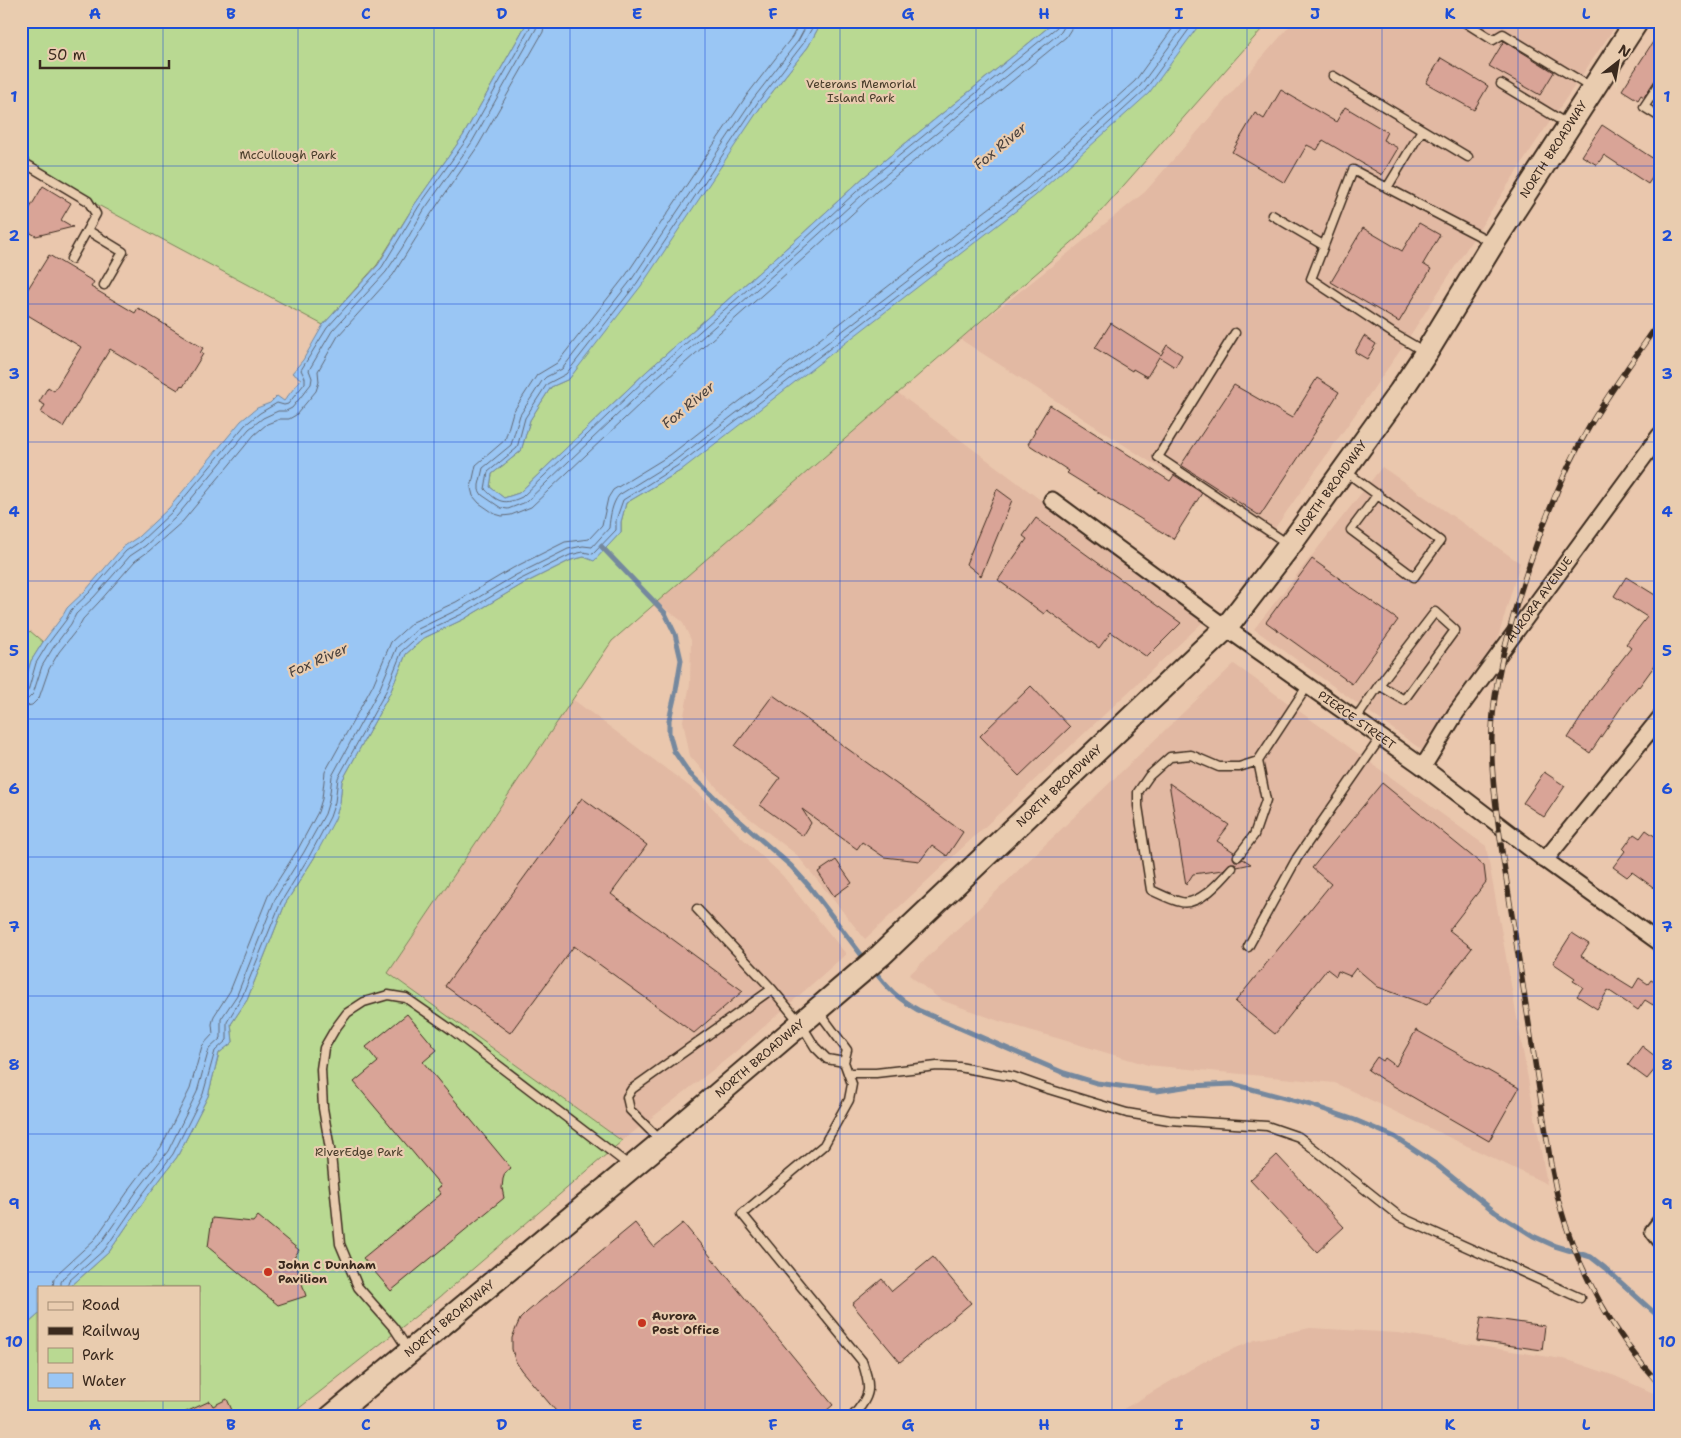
<svg xmlns="http://www.w3.org/2000/svg" width="1681" height="1438" viewBox="0 0 1681 1438" font-family="'Shantell Sans',sans-serif">
	<style>
		.built { fill: #e2b9a3 }
		.green { fill: #b9d992; stroke: #7a8258 }
		.water { fill: #9ac6f4; stroke: #74889e }
		.lines { fill: none; stroke-linecap: round; stroke-linejoin: round }
		.shore { stroke: #616874; stroke-width: 1 }
		.stream { stroke: #74889e; stroke-width: 5 }
		.building { fill: #d9a497; stroke: #3b2a1e }
		.service-casing { stroke: #3b2a1e; stroke-width: 11 }
		.minor-casing { stroke: #3b2a1e; stroke-width: 19 }
		.secondary-casing { stroke: #3b2a1e; stroke-width: 26 }
		.service { stroke: #e9ccaf; stroke-width: 8 }
		.minor { stroke: #e9ccaf; stroke-width: 15 }
		.secondary { stroke: #e9ccaf; stroke-width: 22 }
		.rail-casing { stroke: #3b2a1e; stroke-width: 5.5 }
		.rail { stroke: #e9ccaf; stroke-width: 4; stroke-dasharray: 11; stroke-linecap: butt }
		.grid { fill: none; stroke: #1d4ed8; stroke-width: 1; stroke-opacity: 0.55 }
		.poi-dot { fill: #c8321e; stroke: #e9ccaf; stroke-width: 2 }
		.labels { text-anchor: middle; stroke-width: 4.5; stroke-linejoin: round; paint-order: stroke }
		.park-label { font-size: 12px; fill: #483c2a; stroke: #e9ccaf }
		.street-label { font-size: 12px; fill: #3b2a1e; stroke: #e9ccaf }
		.poi-label { font-size: 12px; font-weight: bold; fill: #3b2a1e; stroke: #e9ccaf; text-anchor: start }
		.water-label { font-size: 14px; font-style: italic; fill: #49413e; stroke: #e9ccaf }
		.neatline { fill: none; stroke: #1d4ed8; stroke-width: 2 }
		.grid-label { font-size: 16px; text-anchor: middle; font-weight: bold; fill: #1d4ed8 }
	</style>
	<rect width="100%" height="100%" fill="#eac7ad"/>
	<filter id="ink" filterUnits="userSpaceOnUse"><feTurbulence type="fractalNoise" baseFrequency=".02" numOctaves="2"/><feDisplacementMap in="SourceGraphic" scale="10" xChannelSelector="R" yChannelSelector="G"/><feConvolveMatrix kernelMatrix="1 2 1 2 8 2 1 2 1" color-interpolation-filters="sRGB"/></filter>
	<g filter="url(#ink)">
		<!-- built -->
		<path class="built" d="M1294,21H1619L1534,145L1402,348L1268,538L960,339L1145,192Z
			M898,393L1203,622L865,939L797,855L730,803L690,756L683,721L690,684L691,640L682,621L656,602Z
			M1382,467L1520,563L1497,641L1465,684L1422,750L1254,629Z
			M1234,664L1486,846L1547,1184L1335,1083L1148,1065L999,1021L941,1000L909,975Z
			M567,695L697,792L739,835L782,875L846,954L733,1054L622,1141L388,973L460,855Z
			M1310,1328L1398,1333L1568,1360L1615,1376L1660,1396V1417H1110L1205,1361L1255,1340Z"/>
		<!-- green -->
		<path class="green" d="M21,21H528L463,136L415,204L377,265L323,325L68,189L21,155Z
			M822,21H1056L864,177L800,236L647,371L519,493L504,498L490,487L492,474L521,451L530,420L551,387L569,379L762,105L808,47Z
			M1195,21H1269L1078,237L612,641L388,973L622,1141L440,1297L288,1417H21V1330L39,1314V1399H199V1287H70L109,1252L146,1198L177,1157L208,1096L219,1053L233,1042L231,1024L247,1000L285,904L314,858L340,803L342,781L390,693L406,654L424,638L464,619L521,585L571,560L584,557L594,560L621,532V522L626,503L680,471Z
			M30,631L43,642L31,661L21,695V639Z"/>
		<!-- water -->
		<path class="water" d="M528,21H822L808,47L762,105L641,286L569,379L551,387L530,420L521,451L492,474L490,487L504,498L519,493L647,371L800,236L864,177L1056,21H1202L1149,93L1035,196L680,471L626,503L621,522V532L594,561L584,557L571,560L521,585L464,619L424,638L406,654L390,693L342,781L340,803L335,819L314,858L285,904L247,1000L231,1024L233,1042L219,1053L208,1096L177,1157L146,1198L109,1252L70,1287H39V1314L21,1330V695L31,661L43,642L62,617L67,608L86,590L123,547L138,537L169,508L241,421L257,408L270,403L277,396L284,401L301,379L292,373L303,360L323,325L378,265L415,204L463,136Z"/>
		<g class="lines">
			<!-- shore -->
			<path class="shore" d="M800,21L792,37L747,95L626,275L557,363L537,375L513,412L505,440L476,465L471,488L473,496L479,503L495,514L502,516L511,515L531,507L660,385L813,250L877,191L1066,37L1071,29L1073,21
				M809,21L798,41L753,99L632,279L562,369L546,377L542,381L520,415L511,445L483,468L479,485V490L482,495L501,508L508,509L526,502L655,379L808,244L872,186L1061,32L1064,27L1065,21
				M816,21L803,44L758,102L637,283L566,374L547,384L525,418L517,448L488,472L485,489C498,503 505,505 522,497L651,374L804,240L868,181L1057,27L1059,21
				M21,693L28,691L36,663L47,645L66,620L71,610L89,593L126,551L141,541L173,511L245,425L260,413L277,403L284,405L288,404L305,383V378L301,370L327,328L382,267L419,206L467,139L531,26L532,21
				M21,700L28,699L33,694L42,666L53,648L71,624L76,614L94,597L130,556L145,546L177,516L249,429L263,418L278,411H286L292,408L311,384L312,378L309,370L332,331L386,272L402,248L424,210L472,142L536,29L538,21
				M21,707L32,705L39,698L49,669L59,652L78,628L83,619L99,602L135,561L149,551L183,521L254,435L267,424L280,419H289L296,415L316,391L319,382L318,371L338,336L393,275L431,214L478,146L543,32L545,21
				M53,1287L54,1279L58,1273L95,1239L131,1187L161,1147L190,1089L202,1046L213,1034L212,1024L214,1016L230,991L268,896L298,849L318,812L322,799L325,772L373,685L391,642L413,622L456,602L513,568L565,542L589,539L602,525L608,498L613,490L670,455L1023,182L1135,81L1178,21
				M61,1287V1282L64,1277L100,1244L137,1191L168,1151L197,1092L209,1049L221,1038V1019L237,995L275,899L304,852L325,814L329,801L332,776L380,688L397,647L418,629L459,609L516,575L568,549L583,546L592,547L609,528C610,517 612,503 619,495L674,461L1028,188L1140,86L1188,21
				M67,1287L69,1281L105,1249L142,1195L173,1154L203,1094L215,1051L227,1040V1022L242,997L281,902L310,855L330,817L335,802L338,778L386,691L402,651L422,633L462,614L519,580L570,555L583,552L593,554L616,530V520L623,500L677,466L1032,193L1145,90L1195,21"/>
			<!-- stream -->
			<path class="stream" d="M601,546L665,613L675,634L681,660L676,690L669,720V733L674,751L689,773L735,817L791,866L809,886L866,961
				M873,969C888,989 897,998 918,1010L1064,1073L1097,1083L1157,1091L1190,1086L1233,1084L1311,1105L1355,1120L1395,1137L1437,1165L1495,1212L1533,1236L1555,1246L1591,1257L1605,1268L1660,1318"/>
		</g>
		<!-- building -->
		<path class="building" d="M1660,31V77L1655,80L1644,97L1641,95L1638,100L1622,90Z
			M1504,41L1554,72L1540,95L1489,66Z
			M1441,58L1488,86L1474,110L1426,83Z
			M1281,90L1336,122L1345,107L1387,132L1383,140L1398,148L1382,175L1323,140L1317,150L1307,145L1285,183L1232,152L1255,113L1264,119Z
			M1602,125L1660,163V166L1648,184L1604,155L1597,165L1582,156Z
			M43,186L71,203L61,220L73,227L36,236L29,232L28,228L21,223Z
			M1419,223L1440,235L1423,264L1431,269L1399,322L1331,282L1363,228L1402,251Z
			M49,255L94,282L91,287L135,313L138,308L203,348L200,353L203,354L183,387L181,385L178,390L110,349L63,427L41,413L45,405L39,402L48,387L54,391L81,347L21,311V300Z
			M1111,323L1161,355L1167,345L1182,355L1175,367L1159,357L1147,377L1133,369L1132,371L1095,348Z
			M1364,336L1376,344L1367,359L1355,352Z
			M1317,378L1339,392L1315,431H1316L1260,516L1181,465L1234,385L1292,418Z
			M1050,405L1170,481L1174,475L1202,493L1173,539L1067,473L1069,471L1028,444L1035,432L1034,431Z
			M997,489L1012,500L981,576L966,564Z
			M1036,518L1181,623L1147,657L1111,632L1099,648L1047,610L1044,614L998,580L1027,539L1023,536Z
			M1312,559L1398,620L1352,684L1266,622Z
			M1626,577L1660,598V658L1639,687L1638,686L1622,706L1590,753L1568,738L1599,689L1631,648L1626,644L1647,617L1614,596Z
			M1031,686L1070,727L1019,776L980,736Z
			M773,695L963,832L947,856L932,845L920,861L884,857L862,842L857,849L802,809L811,823L803,836L760,805L780,778L735,746Z
			M1544,772L1565,786L1544,817L1523,803Z
			M1169,783L1229,825L1217,841L1234,852L1233,858L1235,861H1240L1243,859L1251,864L1237,867L1235,863H1231L1223,870L1193,874L1186,885Z
			M1382,783L1484,866L1486,882L1449,930L1472,948L1427,1005L1378,987L1356,968L1350,976L1338,971L1336,976L1327,969L1275,1034L1235,1002L1331,884L1312,868Z
			M582,798L647,845L611,894L743,991L694,1033L574,946L510,1033L445,986Z
			M1646,830L1660,840V892L1632,872L1627,877L1613,867L1625,851L1623,849L1634,834L1640,838Z
			M836,860L852,883L834,896L818,872Z
			M1572,933L1589,944L1581,956L1633,988L1639,978L1648,984L1651,980L1660,985V994L1653,1005L1645,1000L1638,1010L1608,990L1597,1009L1577,996L1583,987L1573,981L1575,978L1553,963Z
			M407,1014L437,1050L423,1062L511,1168L505,1173L503,1179L502,1188L504,1198L391,1291L363,1258L441,1194L437,1189L441,1186L354,1082L378,1062L366,1047Z
			M1416,1030L1519,1088L1489,1141L1383,1080L1368,1070L1377,1057L1383,1061L1385,1058L1396,1066Z
			M1642,1046L1660,1060V1063L1647,1079L1628,1065Z
			M1277,1155L1344,1227L1317,1252L1250,1180Z
			M258,1216L299,1250L294,1258L306,1296L278,1305L208,1247L212,1218L253,1222Z
			M635,1223L654,1247L683,1223L833,1405L819,1417H561L521,1370L515,1360L512,1349V1338L516,1328L520,1319L527,1312Z
			M933,1257L971,1303L900,1362L852,1304L882,1279L892,1291Z
			M1481,1317L1545,1326L1542,1350L1477,1341Z
			M227,1399L235,1417H175L210,1401L213,1406Z"/>
		<g class="lines">
			<!-- service casing -->
			<g class="service-casing">
				<path id="service" d="M1463,21L1493,40L1503,34L1592,88
					M1333,76L1468,157
					M1660,83L1644,107L1660,117
					M1501,84L1567,124
					M21,161L88,201L96,214L71,259
					M1387,188L1422,130
					M1272,215L1323,245
					M87,230L123,252L104,285
					M1235,333L1158,457L1288,544
					M1425,352L1394,334L1311,279L1353,170L1491,242
					M1345,471L1440,541L1414,577L1351,530L1378,494
					M1356,719L1379,685L1435,612L1455,630L1404,700L1379,685
					M1238,856L1254,835L1266,800L1258,761L1308,685
					M1232,868C1221,881 1199,906 1181,902C1171,900 1160,894 1151,890L1138,806V792L1149,776L1170,757L1191,755L1219,767H1239L1258,761
					M1248,947L1297,858L1381,737
					M772,989L801,1024L815,1047L827,1059L844,1062
					M819,1012L847,1050L844,1062L852,1084L849,1100L824,1145L742,1214L862,1361C871,1388 872,1395 852,1417
					M848,1073H876L937,1066L959,1067L1014,1077L1045,1088L1127,1113L1169,1120L1267,1126L1299,1137L1400,1217L1580,1298
					M661,1141L630,1110L627,1097L632,1089L772,989L697,909
					M409,1351L394,1328L358,1287L340,1244L331,1155L323,1108L321,1069L324,1048L335,1029L347,1013L364,1002L388,995L406,998L452,1030L630,1166"/>
			</g>
			<!-- minor casing -->
			<g class="minor-casing">
				<g id="minor">
					<path id="s1" d="M1052,500L1226,628L1423,767L1545,860L1660,943"/>
					<path id="s2" d="M1423,767L1456,713L1660,435"/>
					<path d="M1545,860L1660,718"/>
					<path d="M1660,1222L1653,1231L1660,1240"/>
				</g>
			</g>
			<!-- secondary casing -->
			<g class="secondary-casing">
				<g id="secondary">
					<path id="s3" d="M331,1417L662,1142L881,955L1226,628L1290,545L1400,392L1426,353L1493,243L1637,21"/>
				</g>
			</g>
			<!-- service -->
			<use href="#service" class="service"/>
			<!-- minor -->
			<use href="#minor" class="minor"/>
			<!-- secondary -->
			<use href="#secondary" class="secondary"/>
			<!-- rail casing -->
			<g class="rail-casing">
				<path id="rail" d="M1660,321C1637,355 1613,387 1592,422C1559,478 1536,540 1517,603C1505,645 1493,688 1492,732C1490,773 1497,812 1502,852L1551,1165C1554,1178 1556,1193 1560,1206C1578,1271 1614,1335 1660,1385"/>
			</g>
			<!-- rail -->
			<use href="#rail" class="rail"/>
		</g>
	</g>
	<!-- grid -->
	<path class="grid" d="M163,21V1287M298,21V1417M434,21V1417M570,21V1417M705,21V1417M840,21V1417M976,21V1417M1112,21V1417M1247,21V1417M1382,21V1417M1518,21V1417M21,166H1660M21,304H1660M21,442H1660M21,581H1660M21,719H1660M21,857H1660M21,996H1660M21,1134H1660M21,1272H1660M163,1399V1417"/>
	<!-- markers -->
	<g class="poi-dot">
		<circle cx="268" cy="1272" r="5"/>
		<circle cx="642" cy="1323" r="5"/>
	</g>
	<g class="labels">
		<!-- park labels -->
		<g class="park-label">
			<text x="861" y="88">Veterans Memorial<tspan x="861" dy="14">Island Park</tspan></text>
			<text x="288" y="159">McCullough Park</text>
			<text x="359" y="1156">RiverEdge Park</text>
		</g>
		<!-- street labels -->
		<g class="street-label">
			<text dy="4" stroke="none"><textPath href="#s3" startOffset="1774">NORTH BROADWAY</textPath></text>
			<text dy="4" stroke="none"><textPath href="#s3" startOffset="1369">NORTH BROADWAY</textPath></text>
			<text dy="4" stroke="none"><textPath href="#s2" startOffset="204">AURORA AVENUE</textPath></text>
			<text dy="4" stroke="none"><textPath href="#s1" startOffset="376">PIERCE STREET</textPath></text>
			<text dy="4" stroke="none"><textPath href="#s3" startOffset="964">NORTH BROADWAY</textPath></text>
			<text dy="4" stroke="none"><textPath href="#s3" startOffset="559">NORTH BROADWAY</textPath></text>
			<text dy="4" stroke="none"><textPath href="#s3" startOffset="154">NORTH BROADWAY</textPath></text>
		</g>
		<!-- poi labels -->
		<g class="poi-label">
			<text x="278" y="1269">John C Dunham<tspan x="278" dy="14">Pavilion</tspan></text>
			<text x="652" y="1320">Aurora<tspan x="652" dy="14">Post Office</tspan></text>
		</g>
		<!-- water labels -->
		<g class="water-label">
			<text transform="translate(1000 146) rotate(-40)" y="5">Fox River</text>
			<text transform="translate(688 405) rotate(-40)" y="5">Fox River</text>
			<text transform="translate(318 660) rotate(-24)" y="5">Fox River</text>
		</g>
	</g>
	<!-- margin -->
	<rect width="1681" height="1438" fill="none" stroke="#e9ccaf" stroke-width="55"/>
	<!-- legend -->
	<rect x="38" y="1286" width="162" height="115" fill="#e9ccaf" stroke="#a38b75"/>
	<rect x="48" y="1302" width="25" height="8" fill="#e9ccaf" stroke="#a38b75"/>
	<text x="82" y="1310" font-size="15" fill="#3b2a1e">Road</text>
	<rect x="48" y="1327" width="25" height="8" fill="#3b2a1e" stroke="#a38b75"/>
	<text x="82" y="1336" font-size="15" fill="#3b2a1e">Railway</text>
	<rect x="48" y="1348" width="25" height="15" fill="#b9d992" stroke="#a38b75"/>
	<text x="82" y="1360" font-size="15" fill="#3b2a1e">Park</text>
	<rect x="48" y="1373" width="25" height="15" fill="#9ac6f4" stroke="#a38b75"/>
	<text x="82" y="1386" font-size="15" fill="#3b2a1e">Water</text>
	<!-- north arrow -->
	<g transform="translate(1618 62) rotate(31)" stroke="#e9ccaf" stroke-width="4" paint-order="stroke">
	<path d="M0-4L9 19L0 12L-9 19Z" fill="#3b2a1e"/>
	<text y="-8" font-size="14" font-weight="bold" text-anchor="middle" fill="#3b2a1e">N</text>
	</g>
	<!-- scale -->
	<path d="M40 60v8h129v-8" fill="none" stroke="#3b2a1e" stroke-width="2.5"/>
	<text x="48" y="60" font-size="15" fill="#3b2a1e" stroke="#e9ccaf" stroke-width="4" paint-order="stroke">50 m</text>
	<rect x="28" y="28" width="1626" height="1382" class="neatline"/>
	<g class="grid-label">
		<text x="95" y="19">A</text>
		<text x="231" y="19">B</text>
		<text x="366" y="19">C</text>
		<text x="502" y="19">D</text>
		<text x="637" y="19">E</text>
		<text x="773" y="19">F</text>
		<text x="908" y="19">G</text>
		<text x="1044" y="19">H</text>
		<text x="1179" y="19">I</text>
		<text x="1315" y="19">J</text>
		<text x="1450" y="19">K</text>
		<text x="1586" y="19">L</text>
		<text x="14" y="102">1</text>
		<text x="1667" y="102">1</text>
		<text x="14" y="241">2</text>
		<text x="1667" y="241">2</text>
		<text x="14" y="379">3</text>
		<text x="1667" y="379">3</text>
		<text x="14" y="517">4</text>
		<text x="1667" y="517">4</text>
		<text x="14" y="656">5</text>
		<text x="1667" y="656">5</text>
		<text x="14" y="794">6</text>
		<text x="1667" y="794">6</text>
		<text x="14" y="932">7</text>
		<text x="1667" y="932">7</text>
		<text x="14" y="1070">8</text>
		<text x="1667" y="1070">8</text>
		<text x="14" y="1209">9</text>
		<text x="1667" y="1209">9</text>
		<text x="14" y="1347">10</text>
		<text x="1667" y="1347">10</text>
		<text x="95" y="1430">A</text>
		<text x="231" y="1430">B</text>
		<text x="366" y="1430">C</text>
		<text x="502" y="1430">D</text>
		<text x="637" y="1430">E</text>
		<text x="773" y="1430">F</text>
		<text x="908" y="1430">G</text>
		<text x="1044" y="1430">H</text>
		<text x="1179" y="1430">I</text>
		<text x="1315" y="1430">J</text>
		<text x="1450" y="1430">K</text>
		<text x="1586" y="1430">L</text>
	</g>
</svg>
